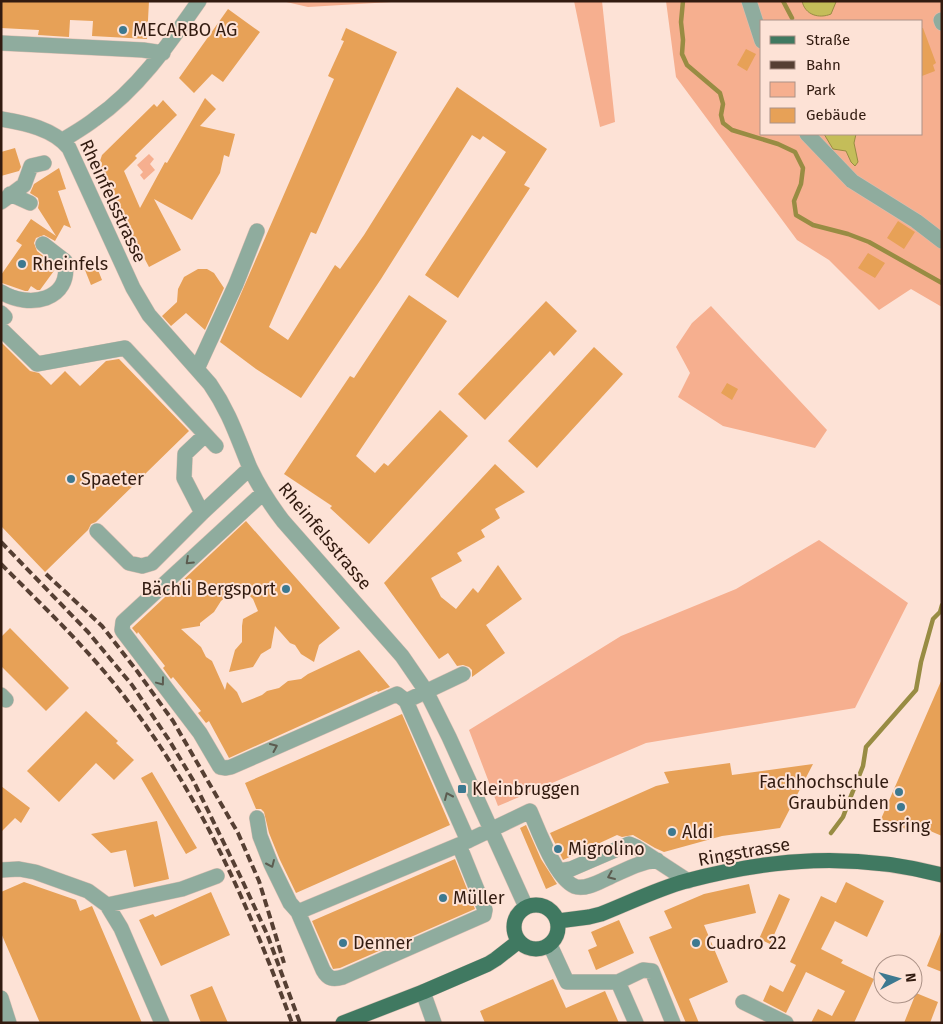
<svg xmlns="http://www.w3.org/2000/svg" width="943" height="1024" viewBox="0 0 943 1024" font-family="'Fira Sans',sans-serif">
	<style>
		.green { fill: #f6af8f; fill-rule: evenodd }
		.water { fill: #c4bd59; stroke: #988c43 }
		.lines { fill: none; stroke-linecap: round; stroke-linejoin: round }
		.stream { stroke: #988c43; stroke-width: 4.5 }
		.building { fill: #e7a157 }
		.minor-casing { stroke: #d8beb2; stroke-width: 16 }
		.major-casing { stroke: #d8beb2; stroke-width: 16 }
		.minor { stroke: #8fac9e; stroke-width: 15 }
		.major { stroke: #407961; stroke-width: 15 }
		.rail { stroke: #563f33; stroke-width: 4; stroke-dasharray: 8 4; stroke-linecap: butt }
		.oneway { stroke: #5c5c50 }
		.poi-dot { fill: #3d7990; stroke: #fde2d6; stroke-width: 2 }
		.labels { text-anchor: middle; stroke-width: 4; stroke-linejoin: round; paint-order: stroke }
		.poi-label { font-size: 18px; fill: #321b10; stroke: #fde2d6; text-anchor: start }
		.street-label { font-size: 18px; fill: #321b10; stroke: #fde2d6 }
	</style>
	<rect width="100%" height="100%" fill="#fde2d6"/>
	<!-- green -->
	<path class="green" d="M282,1H408L308,7Z
		M574,1H602L615,122L600,127Z
		M666,1H942V307L911,289L879,310L829,260L797,240L676,77ZM762,21H922V134H762Z
		M149,154L154,159L150,164L155,170L144,180L140,175L143,172L137,165Z
		M711,306L827,430L815,448L723,426L678,397L690,373L676,347L692,323Z
		M819,540L908,603L855,708L646,743L498,806L469,730L621,636L736,589Z"/>
	<!-- water -->
	<path class="water" d="M802,1H836V2L831,14C819,19 805,15 802,1Z
		M824,134H856L854,143L858,162L855,166L851,162L846,151L833,149Z"/>
	<g class="lines">
		<!-- stream -->
		<path class="stream" d="M683,1L681,22L683,40L682,54L687,65L720,93L723,104L721,115L723,123L732,130L778,144L795,152L803,168L801,184L794,201L796,215L813,225L848,234L869,242L942,283
			M783,1L792,18
			M831,833L843,817L849,801L863,766L866,747L916,690L921,662L933,619L940,612L942,605"/>
	</g>
	<!-- building -->
	<path class="building" d="M1,1H149L147,39L92,36L93,21L70,20L69,37L38,35L39,30L1,28Z
		M228,9L260,32L223,82L212,74L194,93L179,78Z
		M346,28L397,52L316,234L311,232L269,327L288,340L335,265L340,269L364,235L457,87L547,149L524,185L530,188L458,298L425,275L506,152L483,136L480,140L472,135L381,279L301,398L256,369L220,342L334,79L328,76L344,41L341,40Z
		M922,28H923L936,63L933,65L935,71L922,76Z
		M746,49L756,54L747,71L737,65Z
		M205,98L216,109L200,126L235,134L229,157L224,155L220,173L192,220L154,199L181,250L149,267L119,210L118,211L100,169L102,163L100,161L102,155L154,104L157,107L163,100L177,115L135,156L137,158L124,171L140,208L165,162L167,163Z
		M15,148L21,167L19,171L1,176V152Z
		M59,168L66,189L58,191L71,228L64,225L55,241L44,235L36,238L34,243L37,251L56,266V268L40,290H37L31,286L28,291H25L2,283L1,275L22,245L16,241L31,219L56,236L38,208L39,203L38,198L30,193L34,184Z
		M898,221L915,232L904,249L887,238Z
		M868,253L885,263L875,278L858,268Z
		M94,260L102,280L91,285L83,265Z
		M198,269H207L214,273L224,288L205,330L186,313L171,326L162,316L177,302L178,289L184,277Z
		M409,295L447,321L356,456L375,473L384,463L388,466L440,410L468,436L369,544L330,508L332,506L284,474L350,376L354,378Z
		M546,301L577,331L554,356L550,351L485,420L458,394Z
		M1,342L30,371L39,373L51,385L65,371L80,386L106,361L119,359L189,431L96,522L91,524L88,530L45,572L1,526Z
		M594,347L623,374L537,468L508,441Z
		M727,383L738,389L732,400L721,393Z
		M495,464L525,492L495,509L500,518L481,530L485,537L457,553L462,561L431,578L441,597L456,609L473,588L478,593L498,565L522,599L486,625L505,653L472,677V670L469,667L463,665L457,666L448,653L439,659L384,583Z
		M246,521L340,628L319,645L314,662L301,654L295,645L290,643L275,626L271,648L261,654L253,667L229,672L235,650L242,642V626L243,619L258,611L253,599L242,588L228,595L221,601L214,612L200,623V626L181,629L201,647L206,657L212,661L225,690L227,682L237,692L242,703L262,695L267,691L279,688L288,681L301,679L308,674L359,650L390,687L378,692L377,691L229,758L209,721L206,723L198,713L201,711L173,677L171,679L163,668L165,666L138,632L137,634L132,628Z
		M10,628L69,688L46,711L1,666V637Z
		M942,679V836L909,822L906,829L881,819Z
		M86,711L118,741L116,743L134,760L114,780L96,763L59,802L27,771Z
		M402,714L450,825L296,893L280,860L269,833L264,812L261,809H256L245,783Z
		M730,763L732,775L813,764L780,828L722,836L664,852L655,848L633,835L622,837L617,835L563,860L550,833L656,786L669,783L664,772Z
		M152,772L197,848L186,854L141,778Z
		M1,786L30,808L21,823L15,818L1,832Z
		M157,821L169,879L134,887L126,850L111,853L91,834Z
		M526,825L541,859L557,884L546,889L520,828Z
		M455,859L475,909L340,968L333,969L312,921Z
		M24,882L76,900L80,911L92,906L142,1023H40L1,933V892Z
		M846,882L884,901L867,937L835,921L821,949L843,960L841,963L874,979L854,1023H811L818,1009L832,1016L845,991L806,972L786,1013L763,1001L770,985L783,992L796,965L790,962L821,896L836,903Z
		M749,884L756,913L704,925L728,982L689,999L699,1023H686L649,937L672,928L664,911L704,894Z
		M211,892L230,935L161,966L139,920L153,914L155,917Z
		M779,894L790,899L770,944L759,939Z
		M619,920L634,953L596,970L588,950L597,946L591,932Z
		M941,932H942V972L927,966Z
		M553,979L566,1008L605,991L619,1023H485L480,1011Z
		M212,986L228,1023H201L190,995Z
		M916,993L938,1002L930,1023H904Z"/>
	<g class="lines">
		<!-- minor casing -->
		<g class="minor-casing">
			<path id="minor" d="M749,1L762,41
				M941,20L942,23
				M1,43L143,50L163,53
				M1,119C25,123 54,129 69,148L133,288L149,315L210,384C230,413 237,437 250,468C259,487 270,504 283,521L402,656L426,691L449,737L526,907
				M807,134L852,181L916,221L942,241
				M63,140C74,133 85,127 95,119C139,88 169,44 199,1
				M10,194L30,203
				M1,202L24,185L31,166L44,163
				M1,292C29,309 72,301 65,261L43,244
				M1,313L5,317
				M1,329L37,364L125,348L216,446
				M197,369L236,284L257,231
				M263,493L123,622L122,630L124,633L200,733L220,767L226,768L231,767L397,694L406,701L463,674
				M202,513L250,468
				M97,531L129,563L142,566L152,563L202,513L184,478L185,454L205,435
				M1,695L6,700
				M406,701L468,841
				M257,818L260,836L271,864L290,903L298,912L323,970C328,979 333,980 343,977L484,915L485,910L482,902L459,845
				M1,870L19,869L35,872L88,891L107,905L121,928L162,1023
				M559,871L571,869L629,844L636,847L688,881
				M107,905L182,889L217,876
				M298,912L459,845L530,811C538,829 557,883 577,887C588,889 600,881 610,877C625,870 640,862 657,860
				M550,945L567,982H618L636,1023
				M618,982L643,970L652,971L673,1023
				M423,992L434,1023
				M1,998L9,1023
				M743,1002L786,1023"/>
		</g>
		<!-- major casing -->
		<g class="major-casing">
			<path id="major" d="M514 927a22 22 0 1 1 44 0a22 22 0 1 1-44 0Z
				M558,921L589,917L601,914C629,903 657,889 686,881C773,858 854,852 942,875
				M343,1023L423,992L488,964L496,959L519,941"/>
		</g>
		<!-- minor -->
		<use href="#minor" class="minor"/>
		<!-- major -->
		<use href="#major" class="major"/>
		<!-- rail -->
		<path class="rail" d="M1,542L88,632L132,685L169,740L193,780L242,880L267,934L300,1023
			M1,564C42,605 85,646 120,691C198,789 249,906 292,1023
			M46,574L102,626L137,671L173,721L238,833L259,881L284,963"/>
	</g>
	<!-- one-way arrows -->
	<defs><path id="oneway-chevron" d="M-2-3.5L2.5 0L-2 3.5" fill="none" stroke-width="1.6" stroke-linecap="round" stroke-linejoin="round" transform="scale(1.25)"/></defs>
	<g class="oneway">
		<use href="#oneway-chevron" transform="translate(189 561) rotate(137)"/>
		<use href="#oneway-chevron" transform="translate(161 682) rotate(53)"/>
		<use href="#oneway-chevron" transform="translate(274 747) rotate(-24)"/>
		<use href="#oneway-chevron" transform="translate(448 796) rotate(-114)"/>
		<use href="#oneway-chevron" transform="translate(271 864) rotate(66)"/>
		<use href="#oneway-chevron" transform="translate(611 876) rotate(157)"/>
	</g>
	<!-- markers -->
	<g class="poi-dot">
		<circle cx="123" cy="30" r="5"/>
		<circle cx="22" cy="264" r="5"/>
		<circle cx="71" cy="479" r="5"/>
		<circle cx="286" cy="589" r="5"/>
		<rect x="457" y="784" width="10" height="10" rx="2.5"/>
		<circle cx="899" cy="792" r="5"/>
		<circle cx="901" cy="807" r="5"/>
		<circle cx="672" cy="832" r="5"/>
		<circle cx="558" cy="849" r="5"/>
		<circle cx="443" cy="898" r="5"/>
		<circle cx="343" cy="943" r="5"/>
		<circle cx="696" cy="943" r="5"/>
	</g>
	<g class="labels">
		<!-- poi labels -->
		<g class="poi-label">
			<text x="133" y="36">MECARBO AG</text>
			<text x="32" y="270">Rheinfels</text>
			<text x="81" y="485">Spaeter</text>
			<text x="276" y="595" text-anchor="end">Bächli Bergsport</text>
			<text x="889" y="788" text-anchor="end">Fachhochschule<tspan x="889" dy="21">Graubünden</tspan></text>
			<text x="472" y="795">Kleinbruggen</text>
			<text x="901" y="832" text-anchor="middle">Essring</text>
			<text x="682" y="838">Aldi</text>
			<text x="568" y="855">Migrolino</text>
			<text x="453" y="904">Müller</text>
			<text x="353" y="949">Denner</text>
			<text x="706" y="949">Cuadro 22</text>
		</g>
		<!-- street labels -->
		<g class="street-label">
			<text transform="translate(113 201) rotate(65)" y="6">Rheinfelsstrasse</text>
			<text transform="translate(325 536) rotate(50)" y="6">Rheinfelsstrasse</text>
			<text transform="translate(744 852) rotate(-10)" y="6">Ringstrasse</text>
		</g>
	</g>
	<!-- border -->
	<rect width="943" height="1024" fill="none" stroke="#321b10" stroke-width="5"/>
	<!-- legend -->
	<rect x="760" y="20" width="162" height="115" fill="#fde2d6" stroke="#ac9287"/>
	<rect x="770" y="36" width="25" height="8" fill="#407961" stroke="#ac9287"/>
	<text x="806" y="45" font-size="15" fill="#321b10">Straße</text>
	<rect x="770" y="61" width="25" height="8" fill="#563f33" stroke="#ac9287"/>
	<text x="806" y="70" font-size="15" fill="#321b10">Bahn</text>
	<rect x="770" y="82" width="25" height="15" fill="#f6af8f" stroke="#ac9287"/>
	<text x="806" y="95" font-size="15" fill="#321b10">Park</text>
	<rect x="770" y="108" width="25" height="15" fill="#e7a157" stroke="#ac9287"/>
	<text x="806" y="120" font-size="15" fill="#321b10">Gebäude</text>
	<!-- north arrow -->
	<g transform="translate(898 979) rotate(84)"><circle r="24" fill="#fde2d6" stroke="#ac9287"/>
	<path d="M0-4L9 19L0 12L-9 19Z" fill="#3d7990"/>
	<text y="-8" font-size="14" font-weight="bold" text-anchor="middle" fill="#321b10">N</text>
	</g>
</svg>
